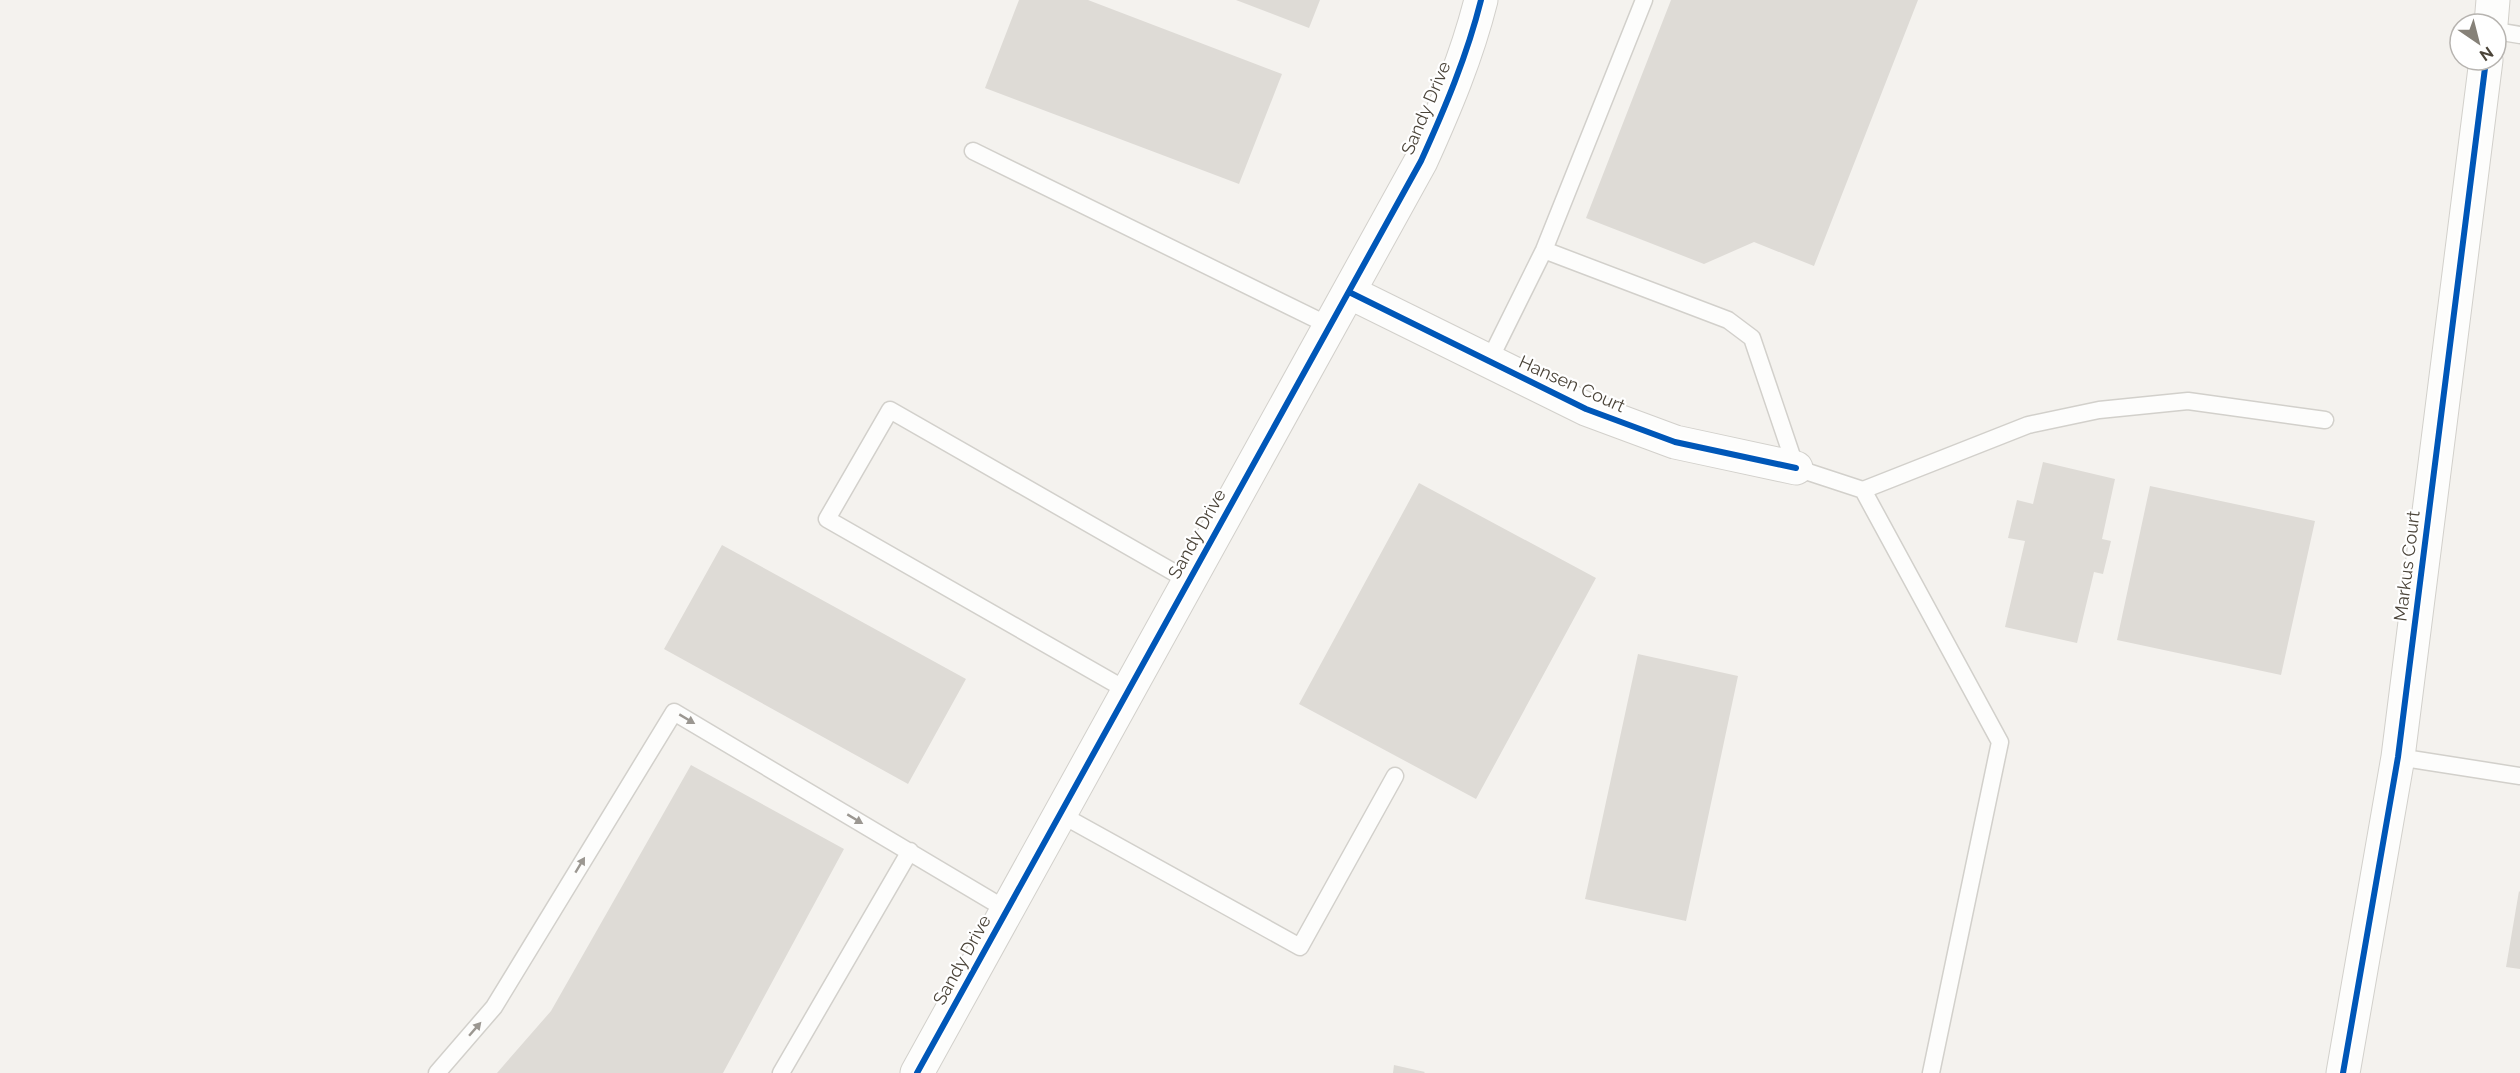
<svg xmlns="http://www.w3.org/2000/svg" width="2520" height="1073" viewBox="0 0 2520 1073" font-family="Raleway,sans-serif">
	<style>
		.building { fill: #dedbd6 }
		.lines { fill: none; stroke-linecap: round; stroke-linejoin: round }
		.lane-casing { stroke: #d2d0cb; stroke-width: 19 }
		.street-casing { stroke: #d2d0cb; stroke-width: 35 }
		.lane { stroke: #fdfdfc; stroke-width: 16 }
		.street { stroke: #fdfdfc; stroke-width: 33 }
		.cycleway-casing { stroke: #fff; stroke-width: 10 }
		.cycleway { stroke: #0057b8; stroke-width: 6 }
		.oneway { fill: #9b9791 }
		.labels { text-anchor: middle; stroke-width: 4.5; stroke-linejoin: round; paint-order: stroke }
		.street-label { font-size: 18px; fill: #4b4439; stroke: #fff }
	</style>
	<rect width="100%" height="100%" fill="#f4f2ee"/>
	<!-- building -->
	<path class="building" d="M1019,0H1088L1282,74L1239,184L985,88Z
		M1236,0H1320L1309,28Z
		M1671,0H1918L1814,266L1754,242L1704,264L1586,218Z
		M2043,462L2115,479L2102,539L2111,541L2103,574L2094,572L2077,643L2005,627L2025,541L2008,538L2017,500L2033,504Z
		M1419,483L1596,578L1476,799L1299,704Z
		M2150,486L2315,521L2281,675L2117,640Z
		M722,545L966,679L908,784L664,649Z
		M1638,654L1738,676L1686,921L1585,899Z
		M691,765L844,849L723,1073H497L551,1011Z
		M2519,891L2520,892V969L2506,967Z
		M1394,1065L1425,1072L1424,1073H1393Z"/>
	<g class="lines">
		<!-- lane casing -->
		<g class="lane-casing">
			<path id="lane" d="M2496,31L2520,35
				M973,151L1330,326
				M1544,250L1728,320L1752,338L1796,468L1863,490L2000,742L1931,1073
				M1488,363L1544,250L1644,0
				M1863,490L2028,425L2099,410L2188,401L2325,420
				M1128,691L827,519L890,410L1189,581
				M2398,757L2520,776
				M1060,814L1300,947L1395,776
				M437,1073L494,1007L674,712L1007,910
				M781,1073L910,851"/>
		</g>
		<!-- street casing -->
		<g class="street-casing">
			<path id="street" d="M2491,24L2493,0
				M1349,292L1586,409L1675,442L1796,468
				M917,1073L1421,161C1445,108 1467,56 1481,0
				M2343,1073L2398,757L2486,60"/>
		</g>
		<!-- lane -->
		<use href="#lane" class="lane"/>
		<!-- street -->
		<use href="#street" class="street"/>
		<!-- cycleway casing -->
		<g class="cycleway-casing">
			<path id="cycleway" d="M1349,292L1586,409L1675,442L1796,468
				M917,1073L1421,161C1445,108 1467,56 1481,0
				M2343,1073L2398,757L2486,60"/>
		</g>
		<!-- cycleway -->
		<use href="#cycleway" class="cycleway"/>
	</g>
	<!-- one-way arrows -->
	<defs><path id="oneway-solid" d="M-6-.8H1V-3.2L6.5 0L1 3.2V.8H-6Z" transform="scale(1.5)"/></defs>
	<g class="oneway">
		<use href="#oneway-solid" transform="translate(687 719) rotate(31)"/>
		<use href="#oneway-solid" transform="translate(855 819) rotate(31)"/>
		<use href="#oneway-solid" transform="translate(580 865) rotate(-59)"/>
		<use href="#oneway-solid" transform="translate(475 1029) rotate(-49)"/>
	</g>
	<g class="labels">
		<!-- street labels -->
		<g class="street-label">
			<text transform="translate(1426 108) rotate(-67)" y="6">Sandy Drive</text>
			<text transform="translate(1572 384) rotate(24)" y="6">Hansen Court</text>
			<text transform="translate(1197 534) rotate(-61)" y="6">Sandy Drive</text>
			<text transform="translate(2407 566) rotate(-83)" y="6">Markus Court</text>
			<text transform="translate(962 960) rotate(-61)" y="6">Sandy Drive</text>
		</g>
	</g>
	<!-- north arrow -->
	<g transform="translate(2478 42) rotate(145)"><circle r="28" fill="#ffffff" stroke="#b7b4b0" stroke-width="1.5"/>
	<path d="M0-4.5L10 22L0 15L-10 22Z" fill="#868178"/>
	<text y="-9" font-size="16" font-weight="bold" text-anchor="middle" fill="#4b4439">N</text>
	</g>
</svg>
